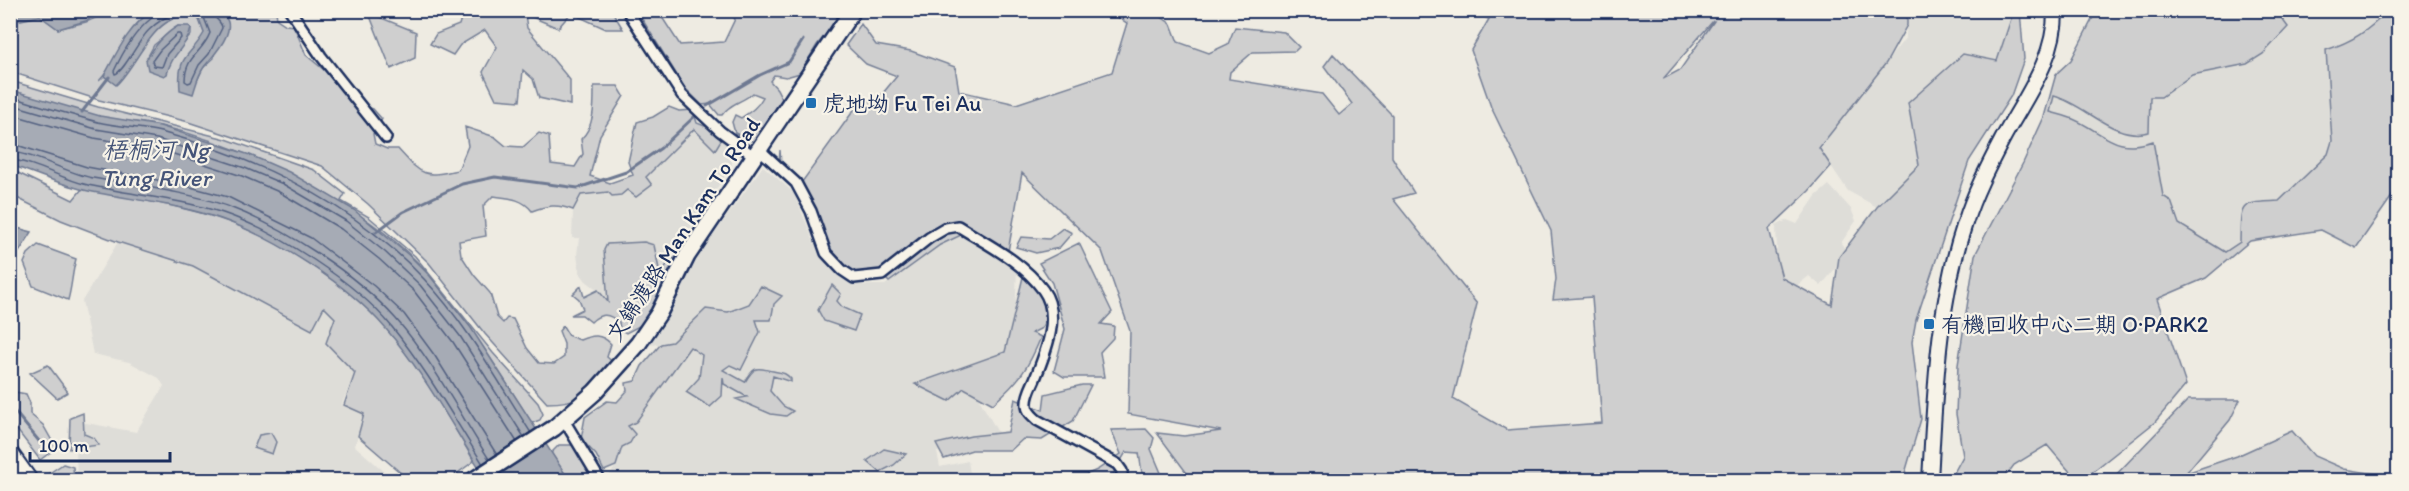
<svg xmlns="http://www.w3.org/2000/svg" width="2409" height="491" viewBox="0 0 2409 491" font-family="Itim,'LXGW WenKai TC',sans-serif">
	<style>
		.built { fill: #deddd8 }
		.green { fill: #cfcfcf; stroke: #757f96; stroke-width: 1.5; fill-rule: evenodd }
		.water { fill: #a6abb5; stroke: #6e7992; stroke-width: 1.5 }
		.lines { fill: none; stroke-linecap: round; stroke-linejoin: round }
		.shore { stroke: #536181; stroke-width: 1.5 }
		.stream { stroke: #6e7992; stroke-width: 3 }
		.street-casing { stroke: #1b2f5e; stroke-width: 14 }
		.secondary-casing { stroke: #1b2f5e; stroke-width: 18 }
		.primary-casing { stroke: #1b2f5e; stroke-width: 20 }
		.street { stroke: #f7f3e8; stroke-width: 9 }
		.secondary { stroke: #f7f3e8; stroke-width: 14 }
		.primary { stroke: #f7f3e8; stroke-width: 15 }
		.poi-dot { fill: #1f6fb2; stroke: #f7f3e8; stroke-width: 2 }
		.labels { text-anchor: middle; stroke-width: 4.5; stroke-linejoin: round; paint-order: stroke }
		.poi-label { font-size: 22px; fill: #1b2f5e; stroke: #f7f3e8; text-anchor: start }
		.street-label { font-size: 22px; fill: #1b2f5e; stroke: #f7f3e8 }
		.water-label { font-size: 24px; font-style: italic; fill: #455478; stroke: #f7f3e8 }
	</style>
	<rect width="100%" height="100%" fill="#eeebe2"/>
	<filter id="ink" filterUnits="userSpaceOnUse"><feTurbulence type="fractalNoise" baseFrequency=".0167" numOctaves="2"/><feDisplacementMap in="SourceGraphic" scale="12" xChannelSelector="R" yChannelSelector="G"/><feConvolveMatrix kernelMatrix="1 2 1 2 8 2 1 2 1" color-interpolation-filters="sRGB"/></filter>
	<g filter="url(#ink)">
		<!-- built -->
		<path class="built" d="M1907,11H2007L2012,16L1997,61L1919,165L1877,207L1848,191L1819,148L1906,37Z
			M2276,11H2388L2365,32L2346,43L2326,50L2332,141L2328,154L2279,202H2255L2241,212L2240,242L2225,252L2179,224L2171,201L2163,196L2153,141L2138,146L2117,145L2050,112L2054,95L2078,105L2122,133L2150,97L2192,75L2247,64L2288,27Z
			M694,129L713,148L721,140L730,145L732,165L664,269H659L653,245L643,242L607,245L608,303L598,290L586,281L580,273L577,255L579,238H572L573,210L580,195L627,189L636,197L646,177Z
			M763,166L794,193L818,252L852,285H885L940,245L963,234L1017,268L1013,369L983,381L979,399L1000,436L937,452L940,467L968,461L971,480H606L616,466L627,426L688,346L702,355L699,378L723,370L730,365L742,370L760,332L749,304L728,312L706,309L672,342L650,345L702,251Z
			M1829,185L1851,209L1856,221L1841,243L1845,249L1839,257L1838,265L1821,286L1809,276L1789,292L1764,263L1777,250L1776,226L1787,220L1797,224L1816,196Z
			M118,242L199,268L312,329L324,307L335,318L326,343L355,373L342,404L364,414L355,446L394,480H77L75,421L136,432L164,386L159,378L129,362L93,354L82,301Z"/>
		<!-- green -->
		<path class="green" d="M2097,10L2276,11L2288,27L2263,54L2247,64L2192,75L2161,97H2150L2149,132C2113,141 2087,105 2054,96L2050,112C2058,114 2066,116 2073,119C2105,133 2115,154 2153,141L2163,196L2171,201L2179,224L2225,252L2240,242C2241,203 2238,203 2279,201L2328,154L2332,141L2326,50C2354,41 2367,31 2388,11H2398V191L2395,192L2356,248L2321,230L2250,241L2206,278L2157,299L2186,385L2155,422L2082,480H2077L2047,445L2014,465L2003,480H1950L1963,456L1956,414L1958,365L1975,255L2023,163L2044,117L2056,74L2071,60Z
			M111,11H152C126,28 120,59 99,81L104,76L117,83C131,63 164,7 193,15C201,18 204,27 204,34C204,49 199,66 197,81L203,68L214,58V11H276L277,19L286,25L294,26L306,55L335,79L344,94L352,102L373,109L382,119L373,134L375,144L387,149H398C422,175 422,178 458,170L468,146L465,127L495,137L506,146L523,147L539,133L549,136L551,164L575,167L583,154L581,139C595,126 594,104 594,86H618L624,96L600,135L590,176L610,183L633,175L628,162L637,122L653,117L669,107L679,111L693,110L697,123L715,130L721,140L715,150L694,129L646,177L652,185L636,197L627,190L621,195L612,196L608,192L581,195L573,210C558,204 547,205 532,211C522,198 508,198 493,196L483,206L486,236L459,241L461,255L474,275L490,293L497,317L503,323L507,318L513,319L527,348L539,363L554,364L564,357V344L559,331L563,326L569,336L580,340C592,335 601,333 611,344L607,357L616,365C590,390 585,403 547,403L485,334L429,263L368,204L322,166L185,121L99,100L11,72V20L40,16L58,29L86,22ZM178,26L191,28V35L172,57L167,73L163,75L146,60L154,45Z
			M368,11H382L374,15L416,32L415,58L391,69Z
			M463,11H612L623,29H606L571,13L558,28L525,14L527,28L570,80V105L539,98L533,79L523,70L520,101L496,99L483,72L497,47L485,30L460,45L453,55L430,44L436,34L459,25Z
			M637,11H658L680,45L724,42L735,19L729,11H845L817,45L800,73L786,77L774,75L770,81L777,89L784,103L758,144L735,133L732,122L735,115L741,118C750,112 758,107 763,97L753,93C743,102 730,103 722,115H719L710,104L702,105L685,88Z
			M1108,11H1153L1171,24L1178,42L1209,53L1228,44L1235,27L1284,32L1299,47L1295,51L1253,52L1230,72L1229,79L1322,94L1339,115L1352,104L1324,66L1333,54L1392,115V157L1414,193L1393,199L1477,304L1453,399L1507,430L1602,423L1592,297L1553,300L1556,279L1551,231L1491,107L1471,50L1489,19L1469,11H1907V25L1886,63L1819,148L1831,166L1809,191L1769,229L1782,278L1832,305L1839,257L1877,207L1919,165L1908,103L1963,54L1997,61L2012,16L2007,11H2020L2024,59L2011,96L1969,161L1916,320L1912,342L1921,419L1903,480H1192L1157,433L1184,436L1221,431L1128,414L1130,331L1102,251L1022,173L1007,257L963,234L940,245L889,282L882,275L851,276L827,255L797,182L779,165L780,150L781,164L802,182L859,103L878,99L897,76L866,64L846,45L861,24L876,45L911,51L955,67L959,91L1016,104L1112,72L1127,23ZM1714,21L1680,70L1663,79L1713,21Z
			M11,81L98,107L226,139L314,170L345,194L341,201L369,217L415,256L493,353L538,403L543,414L540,420L532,423C500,373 470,323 431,277C372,208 249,147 161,126C142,122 121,121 102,117C72,110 40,100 11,90Z
			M10,169L73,200L82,189C128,198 175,204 220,219C276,237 347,284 386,328C420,368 448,416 474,461L448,480H401L402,474L358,436L364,414L344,405L355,373L326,343L335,318L324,307L312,330L193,266L118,242L61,220L11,195Z
			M1063,228L1072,233L1059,248L1036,253L1016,247L1021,237L1049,239Z
			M644,242L654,245L659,269H664L672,257L681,262L645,323L626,333L620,329L619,322C609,314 601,312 591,322L582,315H571L583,309L579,299L573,294L581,286L584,297L598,290L608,302L604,250L607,244Z
			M1079,243L1112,312L1101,324L1114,326L1113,338L1100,352L1104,377H1064L1054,371L1065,329L1052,283L1039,263Z
			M38,245L76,259C72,273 72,286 68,300L33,286L24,263L28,254Z
			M1023,277L1053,298L1042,328L1032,333L1041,337C1028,369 1019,381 993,404L964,388L949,401L915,384L1005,352Z
			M832,285L841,294L837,301L842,307L860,315L854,331L824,321L818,310Z
			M761,286L782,296L774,304L771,320H756L760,332L741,370L730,365L723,370L745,382C755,365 756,368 773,371C782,373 785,372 791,379V382L773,376L770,391L783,406L793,411L786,416L771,414L736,399L747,397L724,384L723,377L722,396L710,407L686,392L699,378L702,355L690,347L636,422L628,426L635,434L630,443L622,447L616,466L604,471L596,455L581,439L585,417L607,401L617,402L627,391L626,383L635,381L642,366L661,344L672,342L706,309L728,312L749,304Z
			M48,365L68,392L57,398L30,373Z
			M1082,385H1091L1073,421L1042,440L1023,439L1011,450H972L944,459L936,444L971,436L1008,432L1015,399L1043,410L1045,394Z
			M10,391L26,394L30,403V414L43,425L56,448L40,460L11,422Z
			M2188,400H2240L2230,420L2186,473L2237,456L2292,431L2314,456L2344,469L2395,477L2398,476V480H2111Z
			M83,413L84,434L94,438L99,445L69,449L70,418Z
			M1146,429L1154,438L1151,449L1164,480H1143L1139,453L1126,452L1113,474L1121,480H1074L1097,470L1121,454L1111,430Z
			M271,433L276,442L272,454L254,448L259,435Z
			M559,445H576L591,480H569L551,453Z
			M884,449L906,454L894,465L880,472L867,461Z
			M63,464L73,467L74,480H51L48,474Z"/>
		<!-- water -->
		<path class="water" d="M10,11L11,10L90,11L89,20L58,29L40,16L11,22Z
			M152,11C166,10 203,7 214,11C247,20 215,54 204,67C198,75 196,85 193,94L180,90C177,54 189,59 204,33L198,17C155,6 140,63 116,85L104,76C117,52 129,26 152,11Z
			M178,26H189L191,28C188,46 171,54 167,74L164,76L148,70L146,60C155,46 164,34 178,26Z
			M11,90L100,116L160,126L250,155L289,172L354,210L411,257L430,276L471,328L569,480H487C454,430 426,375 386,329C349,285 275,238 221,219C177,203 129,200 84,190C59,184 34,173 11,165Z
			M10,226L32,232L19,252L11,249Z"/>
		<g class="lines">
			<!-- shore -->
			<path class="shore" d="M154,10L153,17C135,31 124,50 114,71L115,74C124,72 139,39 149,30C159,20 169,15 181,10
				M196,10L203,15L210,33C202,54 185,56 185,81L188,83L191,82L199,65L209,54L222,28C222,20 212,19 212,10
				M177,34H180L181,38L167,54L162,67L154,66L152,61L160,50Z
				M10,96C39,106 69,114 98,122C119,127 141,127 161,132C260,159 353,203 424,279C467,324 497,380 531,433
				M10,104L96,129L157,139L245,168L283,184L346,221L385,252L420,285L460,336L524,437
				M10,114L94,138L155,148L242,176L279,192L341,229L379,259L414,291L453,342L517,442
				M10,143L87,167L179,184L228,197L311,238L374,286L404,314L435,356L497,455
				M10,152C37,154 66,173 93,178C137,186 184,191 227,206C285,228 355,273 396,319C433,361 459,413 489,459
				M10,160C35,162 60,178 84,184C130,195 178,198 223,213C276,231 357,283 392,327C427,370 453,417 483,464"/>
			<!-- stream -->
			<path class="stream" d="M707,106L760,75L789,62L803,40
				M82,112L109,77
				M376,232L403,212L462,184L495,177L578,188L626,172L661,148L695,116
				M10,406L48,452"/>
			<!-- street casing -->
			<g class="street-casing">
				<path id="street" d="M290,10L321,56L386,138
					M627,10L682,95L720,131L755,157
					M760,150L796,183L811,211L826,253L842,270L854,278L882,275L929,238L946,228L958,226C988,245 1022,261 1043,290C1062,316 1045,353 1035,379C1032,386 1026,396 1027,405C1027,412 1033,416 1037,420L1117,464L1122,471V480
					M564,420L600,480"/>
			</g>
			<!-- secondary casing -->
			<g class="secondary-casing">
				<path id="secondary" d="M10,452L30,480
					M1930,480C1935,394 1937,306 1965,223C1974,194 1988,167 2002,140C2024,99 2056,59 2055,10"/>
			</g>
			<!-- primary casing -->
			<g class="primary-casing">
				<path id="primary" d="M474,480L554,428L595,392L638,344L659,313L687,256L853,10"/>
			</g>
			<!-- street -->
			<use href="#street" class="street"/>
			<!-- secondary -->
			<use href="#secondary" class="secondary"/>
			<!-- primary -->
			<use href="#primary" class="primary"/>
		</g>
	</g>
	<!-- markers -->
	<g class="poi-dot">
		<rect x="805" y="97" width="12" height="12" rx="3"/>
		<rect x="1923" y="318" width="12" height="12" rx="3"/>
	</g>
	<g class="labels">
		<!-- poi labels -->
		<g class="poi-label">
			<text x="823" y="111">虎地坳 Fu Tei Au</text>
			<text x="1941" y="332">有機回收中心二期 O·PARK2</text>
		</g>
		<!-- street labels -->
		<g class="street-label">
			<text transform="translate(683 229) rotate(-57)" y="8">文錦渡路 Man Kam To Road</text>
		</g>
		<!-- water labels -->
		<g class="water-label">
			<text x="156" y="158">梧桐河 Ng<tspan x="156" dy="28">Tung River</tspan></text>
		</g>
	</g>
	<!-- margin -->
	<rect width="2409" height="491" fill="none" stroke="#f7f3e8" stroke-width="36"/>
	<rect x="18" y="18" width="2373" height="455" fill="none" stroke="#1b2f5e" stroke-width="2" filter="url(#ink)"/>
	<!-- scale -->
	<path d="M30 452v9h140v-9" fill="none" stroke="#1b2f5e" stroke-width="3"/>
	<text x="39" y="452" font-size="18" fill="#1b2f5e" stroke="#f7f3e8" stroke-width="4.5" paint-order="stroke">100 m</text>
</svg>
